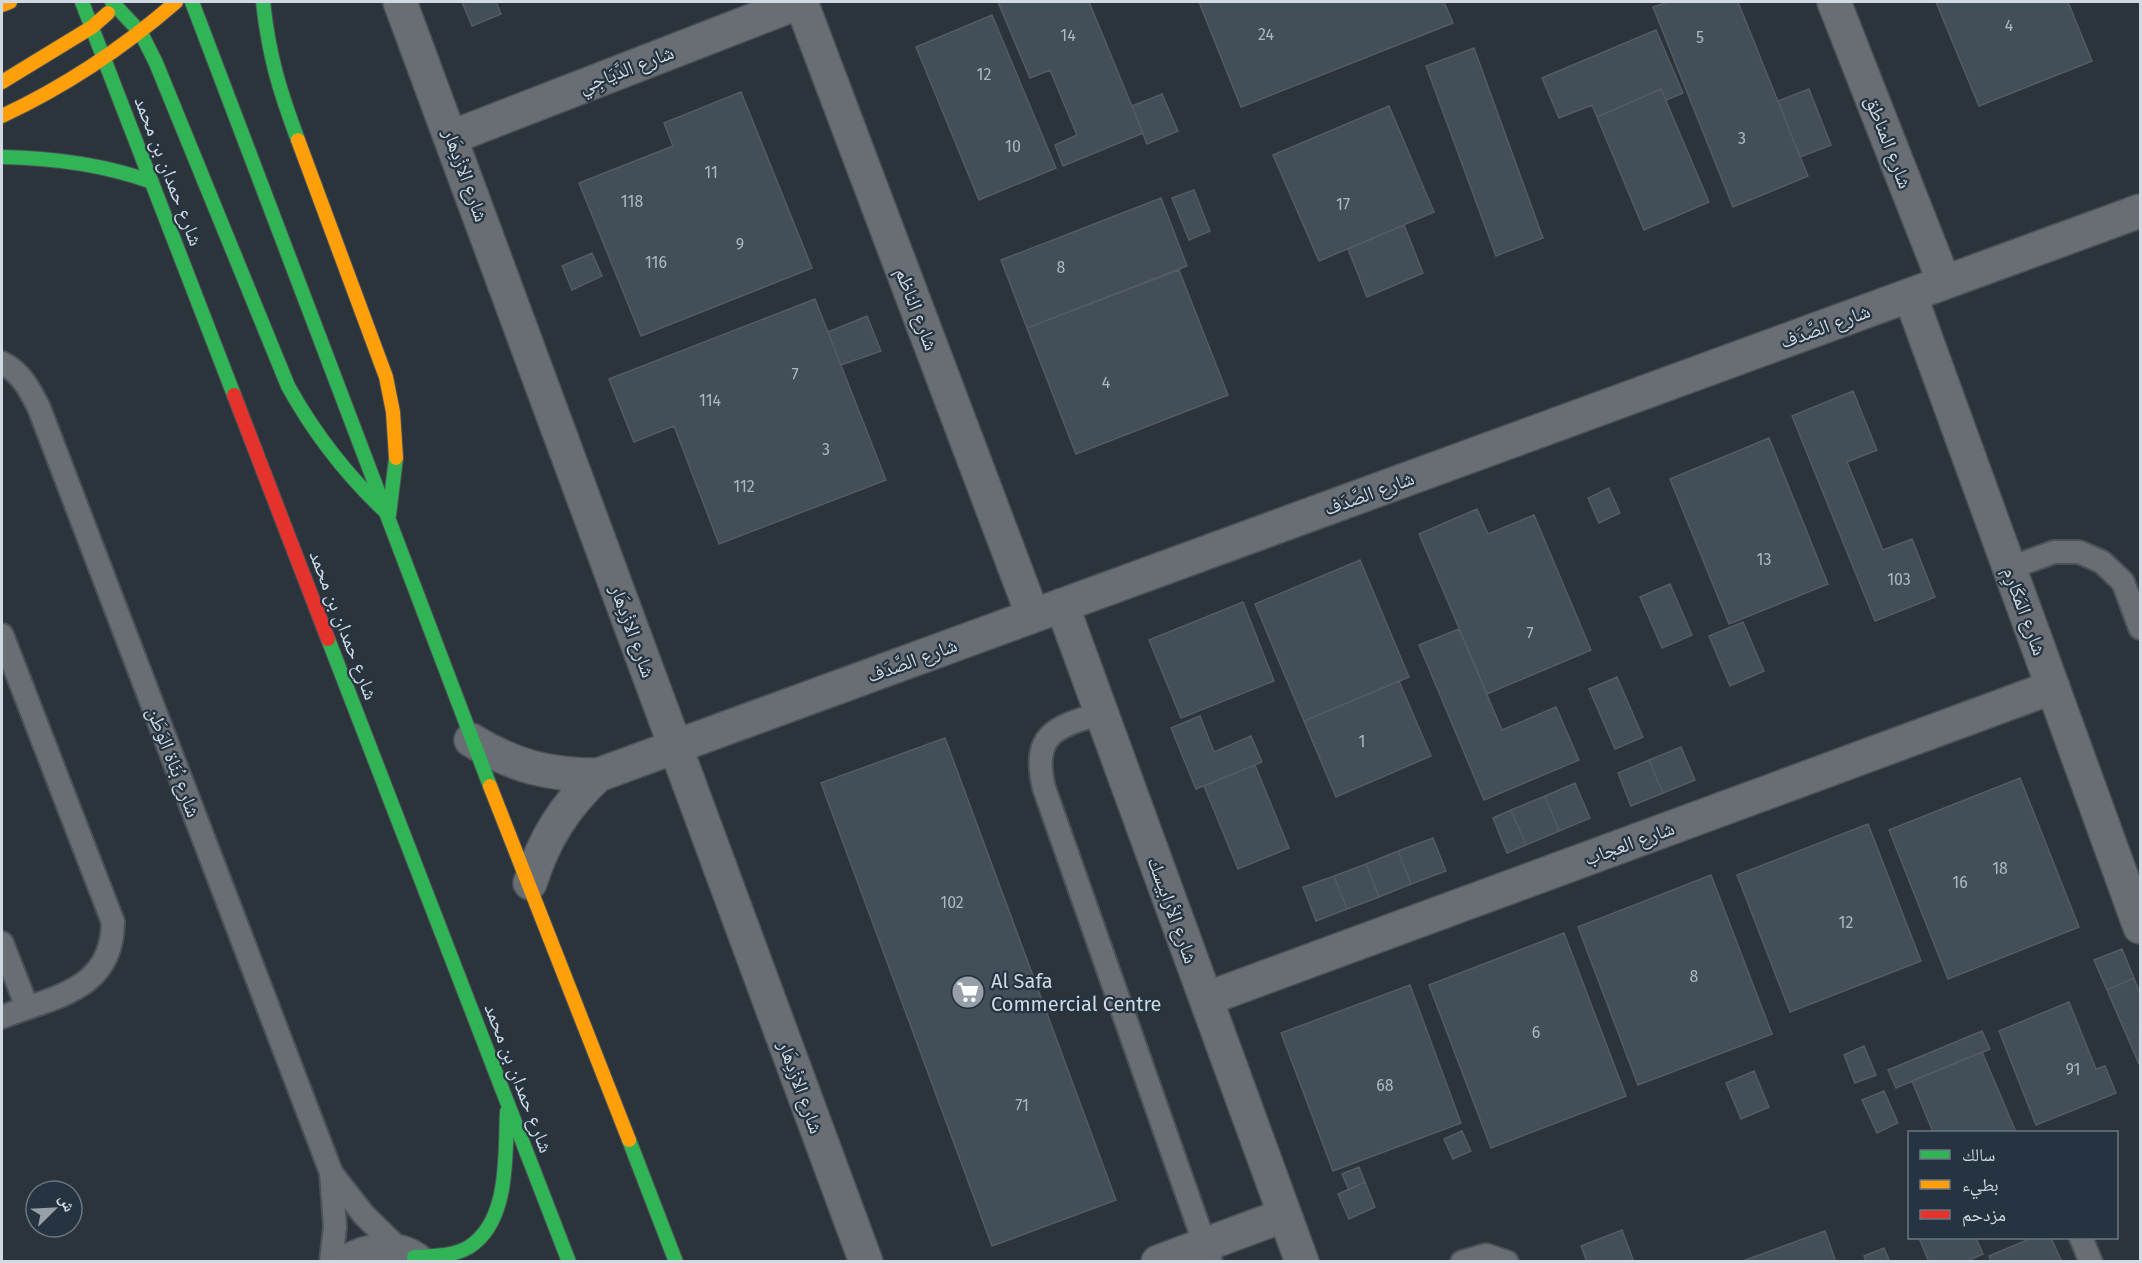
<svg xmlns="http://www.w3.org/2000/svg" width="2142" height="1263" viewBox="0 0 2142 1263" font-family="'Fira Sans','Noto Naskh Arabic',sans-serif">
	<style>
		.building { fill: #424e58; stroke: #545b62; stroke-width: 1.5 }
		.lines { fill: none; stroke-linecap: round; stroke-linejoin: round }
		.lane-casing { stroke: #4a5158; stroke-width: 26 }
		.street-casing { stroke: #4a5158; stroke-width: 36 }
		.fast-casing { stroke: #4a5158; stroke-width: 16 }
		.slow-casing { stroke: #4a5158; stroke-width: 16 }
		.jam-casing { stroke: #4a5158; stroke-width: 16 }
		.lane { stroke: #686e74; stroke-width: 22 }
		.street { stroke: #686e74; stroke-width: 33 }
		.fast { stroke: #30b455; stroke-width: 14 }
		.slow { stroke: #ff9f0a; stroke-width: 14 }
		.jam { stroke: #e5322d; stroke-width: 14 }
		.labels { text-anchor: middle; stroke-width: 4.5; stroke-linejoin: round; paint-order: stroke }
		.number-label { font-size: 16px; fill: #adb7c0 }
		.street-label { font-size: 20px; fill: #d1dae3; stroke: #263441 }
		.poi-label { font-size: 20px; fill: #d1dae3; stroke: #263441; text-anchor: start }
	</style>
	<rect width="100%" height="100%" fill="#2c343b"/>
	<!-- building -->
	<path class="building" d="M462,2H496L501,14L472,26Z
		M998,2H1089L1143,133L1063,166L1055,145L1077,135L1050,70L1030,78Z
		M1199,2H1444L1453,23L1241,107Z
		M1668,2H1738L1808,176L1733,207L1653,7Z
		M1936,2H2068L2092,61L1979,106Z
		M992,15L1056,168L979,200L916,47Z
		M1656,30L1683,93L1666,100L1661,89L1597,117L1592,105L1559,118L1542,78Z
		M1474,48L1543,238L1496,256L1426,66Z
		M1661,89L1709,202L1644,230L1597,117Z
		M1809,89L1831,145L1800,157L1778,101Z
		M741,92L812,268L641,336L579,183L673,146L664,123Z
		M1162,94L1178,131L1147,144L1132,106Z
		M1389,106L1434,212L1319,261L1273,155Z
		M1194,190L1210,231L1189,240L1172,198Z
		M1161,198L1187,266L1027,328L1001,260Z
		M1404,225L1423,273L1367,297L1348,249Z
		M592,253L602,276L572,290L562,266Z
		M1179,270L1228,395L1076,454L1027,328Z
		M815,299L886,480L719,544L674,426L634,442L609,379Z
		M867,316L881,351L841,365L828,332Z
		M1853,391L1877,450L1847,462L1883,550L1912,539L1935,597L1875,621L1792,416Z
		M1769,438L1828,584L1729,624L1670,479Z
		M1609,488L1620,513L1599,523L1588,498Z
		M1477,509L1488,534L1534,515L1591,650L1487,694L1419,534Z
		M1360,560L1409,677L1304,721L1255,604Z
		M1670,584L1692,635L1662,648L1640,597Z
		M1243,602L1274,681L1181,718L1149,640Z
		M1743,622L1764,671L1730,686L1709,636Z
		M1459,629L1502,730L1556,707L1579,760L1484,800L1419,645Z
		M1617,677L1643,737L1615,749L1589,689Z
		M1399,681L1431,756L1336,797L1304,721Z
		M1200,716L1214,752L1251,736L1262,762L1196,789L1171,728Z
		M945,738L1116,1200L992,1246L821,783Z
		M1681,747L1695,780L1663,793L1649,760Z
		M1649,760L1663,793L1631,806L1618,773Z
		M1255,765L1289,848L1238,869L1204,786Z
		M2020,778L2079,927L1948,979L1889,830Z
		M1575,783L1590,818L1559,831L1545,796Z
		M1545,796L1559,831L1526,845L1511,810Z
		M1511,810L1526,845L1507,853L1493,818Z
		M1868,824L1921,961L1790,1012L1737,875Z
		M1433,838L1446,871L1411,884L1398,851Z
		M1398,851L1411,884L1379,897L1366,864Z
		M1366,864L1379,897L1347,909L1334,876Z
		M1711,875L1772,1034L1638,1085L1578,927Z
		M1334,876L1347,909L1316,921L1303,887Z
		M1564,933L1626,1096L1491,1148L1429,985Z
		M2122,949L2134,978L2107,990L2094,960Z
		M2134,978L2140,994L2139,1064L2107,990Z
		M1410,985L1461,1123L1333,1171L1281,1033Z
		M2069,1002L2096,1069L2105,1066L2116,1093L2036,1125L1999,1031Z
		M1982,1031L1990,1049L1896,1088L1888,1070Z
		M1864,1046L1876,1075L1855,1083L1844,1055Z
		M1982,1052L2016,1132H1933L1912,1081Z
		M1754,1071L1769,1107L1741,1119L1726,1083Z
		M1884,1091L1898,1123L1877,1133L1862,1100Z
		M1462,1131L1471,1151L1453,1159L1444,1139Z
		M1359,1167L1365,1182L1349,1190L1342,1174Z
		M1365,1182L1375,1207L1349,1219L1338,1194Z
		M1622,1230L1634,1262H1587L1581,1246Z
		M1825,1231L1836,1262H1740Z
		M1919,1238H1976L1983,1254L1965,1262H1929Z
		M2032,1238H2051L2062,1262H1991L1989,1256Z
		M1884,1248L1890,1262H1866L1864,1256Z"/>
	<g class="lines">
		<!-- lane casing -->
		<g class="lane-casing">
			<path id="lane" d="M2,363C21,372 30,390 39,408L331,1172L335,1227L331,1262
				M2010,568L2054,552H2079L2102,562L2123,582L2140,628
				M2,635L113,922C112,991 55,996 2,1017
				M1102,713C1056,727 1031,733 1044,788L1211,1262
				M2,943L27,1007
				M332,1174L364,1215L403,1253
				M2081,1238L2091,1262
				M1462,1262L1486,1255L1507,1262"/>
		</g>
		<!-- street casing -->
		<g class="street-casing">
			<path id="street" d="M400,2L866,1262
				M801,2L1033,616
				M1834,2L1944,282
				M452,137L800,2
				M1910,295L2140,927
				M1062,605L1302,1262
				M471,740C514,766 547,775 598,775L2140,211
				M530,883C544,839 564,807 598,775
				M1206,999L2053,687
				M346,1262C368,1249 398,1244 419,1262
				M1158,1262L1285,1215"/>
		</g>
		<!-- fast casing -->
		<g class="fast-casing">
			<path id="fast" d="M82,2L234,395
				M112,2L141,33L156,63L288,386C315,435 348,477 389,515L396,458
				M192,2L490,786
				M263,2C269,56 279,89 298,140
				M2,157C54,158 103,164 152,182
				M328,639L569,1262
				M629,1140L676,1262
				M414,1257C432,1256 452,1257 469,1247C510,1221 505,1154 507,1112"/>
		</g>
		<!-- slow casing -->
		<g class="slow-casing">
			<path id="slow" d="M2,5L10,2
				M2,82L92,27L108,13
				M2,116C66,86 123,48 176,2
				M298,140L386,377L393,412L396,458
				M490,786L629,1140"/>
		</g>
		<!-- jam casing -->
		<g class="jam-casing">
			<path id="jam" d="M234,395L328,639"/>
		</g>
		<!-- lane -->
		<use href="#lane" class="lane"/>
		<!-- street -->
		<use href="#street" class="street"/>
		<!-- fast -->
		<use href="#fast" class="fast"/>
		<!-- slow -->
		<use href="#slow" class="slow"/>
		<!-- jam -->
		<use href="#jam" class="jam"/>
	</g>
	<!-- icons -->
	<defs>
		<g id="supermarket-disc" transform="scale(1.725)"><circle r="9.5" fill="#97a0a8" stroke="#263441"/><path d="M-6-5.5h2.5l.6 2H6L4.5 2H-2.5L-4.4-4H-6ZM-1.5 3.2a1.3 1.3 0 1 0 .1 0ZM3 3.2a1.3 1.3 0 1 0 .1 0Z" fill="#fff"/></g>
	</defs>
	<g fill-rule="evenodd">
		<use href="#supermarket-disc" x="968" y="992"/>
	</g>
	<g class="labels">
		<!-- number labels -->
		<g class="number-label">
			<text x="2009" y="31">4</text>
			<text x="1266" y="40">24</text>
			<text x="1068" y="41">14</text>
			<text x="1700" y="43">5</text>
			<text x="984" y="80">12</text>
			<text x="1742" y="144">3</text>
			<text x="1013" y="152">10</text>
			<text x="711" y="178">11</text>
			<text x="632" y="207">118</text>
			<text x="1343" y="210">17</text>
			<text x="740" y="250">9</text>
			<text x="656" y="268">116</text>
			<text x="1061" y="273">8</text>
			<text x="795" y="380">7</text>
			<text x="1106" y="388">4</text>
			<text x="710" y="406">114</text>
			<text x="826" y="455">3</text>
			<text x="744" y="492">112</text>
			<text x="1764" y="565">13</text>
			<text x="1899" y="585">103</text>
			<text x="1530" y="639">7</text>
			<text x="1362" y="747">1</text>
			<text x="2000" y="874">18</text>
			<text x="1960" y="888">16</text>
			<text x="952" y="908">102</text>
			<text x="1846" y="928">12</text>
			<text x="1694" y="982">8</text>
			<text x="1536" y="1038">6</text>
			<text x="2073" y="1075">91</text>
			<text x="1385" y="1091">68</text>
			<text x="1022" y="1111">71</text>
		</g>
		<!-- street labels -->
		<g class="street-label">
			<text transform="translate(626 69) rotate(-21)" y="7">شارع الدَّيَاجِي</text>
			<text transform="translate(1889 142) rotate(69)" y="7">شارع المناطق</text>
			<text transform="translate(169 171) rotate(69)" y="7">شارع حمدان بن محمد</text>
			<text transform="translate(466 175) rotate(70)" y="7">شارع الازْدِهَار</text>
			<text transform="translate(917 309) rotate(69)" y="7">شارع الناظم</text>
			<text transform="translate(1825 326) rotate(-20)" y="7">شارع الصَّدَف</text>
			<text transform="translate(1369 493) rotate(-20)" y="7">شارع الصَّدَف</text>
			<text transform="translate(2025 611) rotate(70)" y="7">شارع المَكَارِم</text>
			<text transform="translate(344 625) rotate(69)" y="7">شارع حمدان بن محمد</text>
			<text transform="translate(633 631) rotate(70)" y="7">شارع الازْدِهَار</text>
			<text transform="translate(912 660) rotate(-20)" y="7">شارع الصَّدَف</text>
			<text transform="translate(174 762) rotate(69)" y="7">شارع بُنَاة الوَطَن</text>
			<text transform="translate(1629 843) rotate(-20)" y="7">شارع العجاب</text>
			<text transform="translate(1173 910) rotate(70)" y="7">شارع الأرابيسك</text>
			<text transform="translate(519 1078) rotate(69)" y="7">شارع حمدان بن محمد</text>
			<text transform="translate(801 1087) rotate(70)" y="7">شارع الازْدِهَار</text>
		</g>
		<!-- poi labels -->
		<g class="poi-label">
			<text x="991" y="988">Al Safa<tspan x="991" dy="23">Commercial Centre</tspan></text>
		</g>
	</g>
	<!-- border -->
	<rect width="2142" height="1263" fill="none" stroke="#d1dae3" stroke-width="6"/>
	<!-- legend -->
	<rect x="1908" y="1131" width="210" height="108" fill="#263441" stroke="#6a7682" stroke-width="1.5"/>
	<rect x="1920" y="1150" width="30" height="9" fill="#30b455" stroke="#6a7682" stroke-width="1.5"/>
	<text x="1962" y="1161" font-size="18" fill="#d1dae3">سالك</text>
	<rect x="1920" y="1180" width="30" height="9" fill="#ff9f0a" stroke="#6a7682" stroke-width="1.5"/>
	<text x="1962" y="1191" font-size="18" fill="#d1dae3">بطيء</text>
	<rect x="1920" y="1210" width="30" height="9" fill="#e5322d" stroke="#6a7682" stroke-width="1.5"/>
	<text x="1962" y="1221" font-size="18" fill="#d1dae3">مزدحم</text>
	<!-- north arrow -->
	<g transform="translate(54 1209) rotate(66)"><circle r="28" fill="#263441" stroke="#6a7682" stroke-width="1.5"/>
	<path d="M0-4.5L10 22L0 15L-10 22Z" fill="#97a0a8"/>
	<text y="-9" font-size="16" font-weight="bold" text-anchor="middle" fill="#d1dae3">ش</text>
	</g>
</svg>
